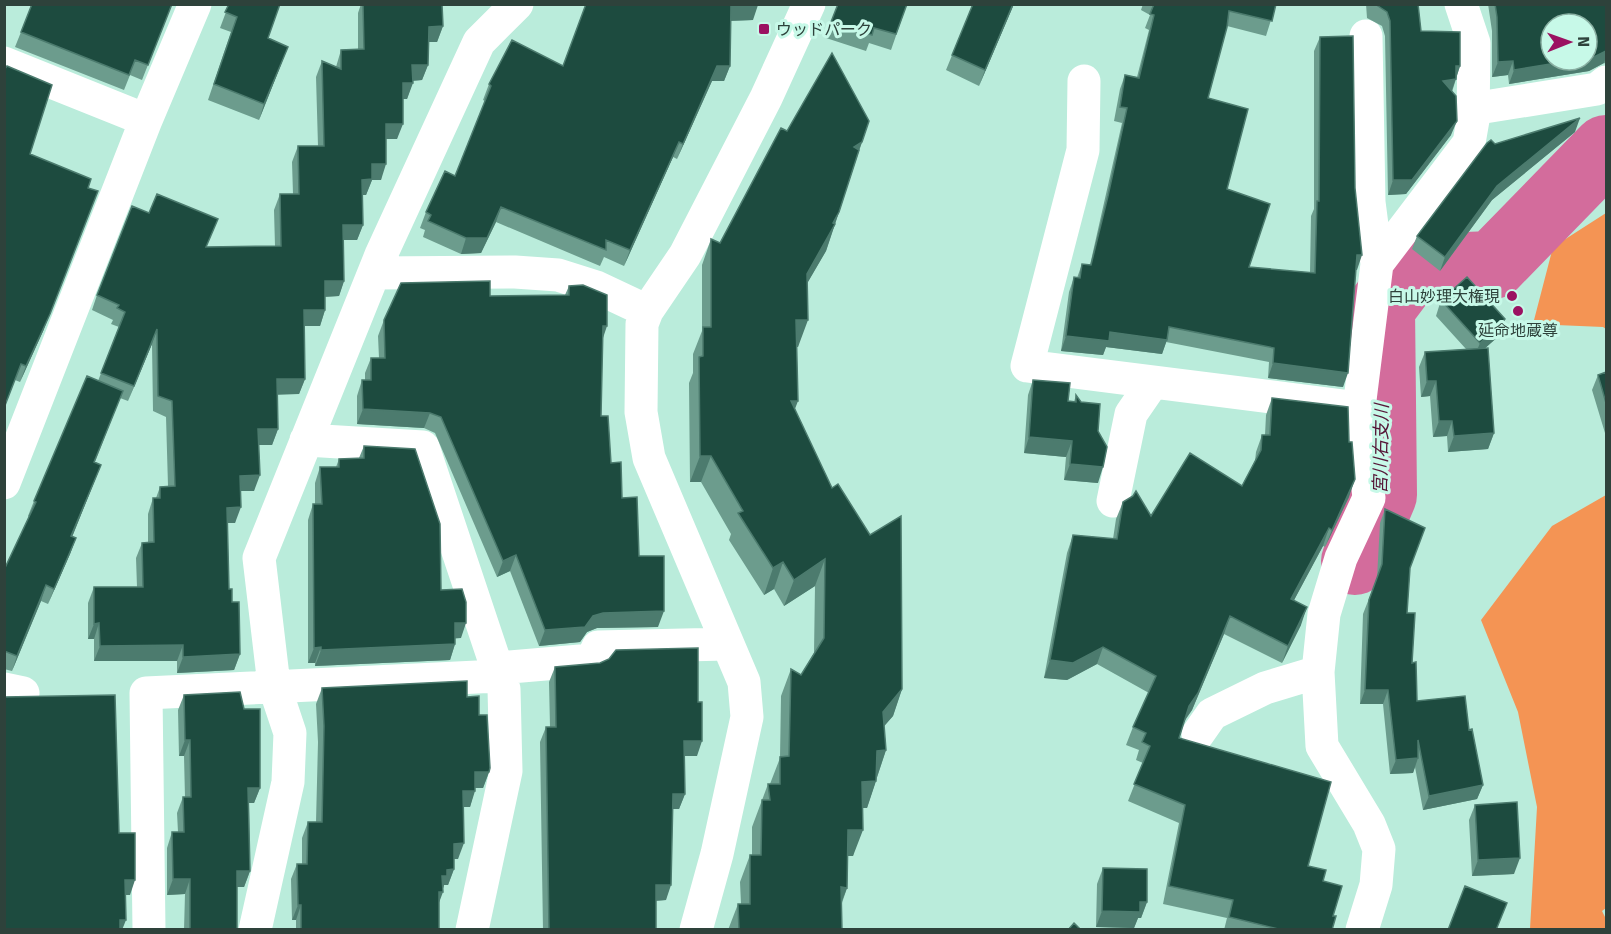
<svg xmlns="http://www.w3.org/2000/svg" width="1611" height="934" viewBox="0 0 1611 934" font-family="'Fira Sans','Noto Sans JP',sans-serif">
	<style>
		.forest { fill: #f49454 }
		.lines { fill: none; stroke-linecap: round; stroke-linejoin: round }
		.river { stroke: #d36c9c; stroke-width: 68 }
		.minor { stroke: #fff; stroke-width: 33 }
		.wall { fill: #6c9c8d }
		.shaded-wall { fill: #4c7b6e }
		.building { fill: #1d4b3f; stroke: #4c7b6e; stroke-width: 1.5 }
		.poi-dot { fill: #9b1161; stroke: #c7f9e8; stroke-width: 2 }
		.labels { text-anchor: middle; stroke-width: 6; stroke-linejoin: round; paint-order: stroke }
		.poi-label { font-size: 16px; fill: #2e423b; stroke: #c7f9e8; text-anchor: start }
		.water-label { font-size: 18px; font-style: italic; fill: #561537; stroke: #c7f9e8 }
	</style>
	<rect width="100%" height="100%" fill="#baecdb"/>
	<!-- forest -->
	<path class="forest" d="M1606,213V329L1603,327L1533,324L1553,247Z
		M1606,495V908L1602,911L1606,919V929H1530L1537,807L1518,712L1481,620L1552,526Z"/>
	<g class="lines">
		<!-- river -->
		<path class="river" d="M1355,561L1383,495L1381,308L1411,268L1493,265L1606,149"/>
		<!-- minor -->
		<path class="minor" d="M1366,36L1369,202L1377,264
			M4,63L146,120
			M1084,81L1083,150L1027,366L1359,408
			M1472,109L1597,89L1606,82
			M375,273L515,272L558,275L596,287L647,311
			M306,440L423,447L504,689L506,771L472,930
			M4,483L146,120L195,4
			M1113,501L1131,414L1153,382
			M4,689L23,693
			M1198,734L1212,714L1265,688L1318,672
			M149,930L146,693L498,676L510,667L592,660L598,647L727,644
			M255,930L288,782L290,733L274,685L259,558L381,255L479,42L517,4
			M696,930L717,854L747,717L744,682L649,458L641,412L642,324L647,311L685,255L766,98L809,4
			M1362,930L1376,885L1379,849L1369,824L1322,746L1318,672L1324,614L1341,558L1369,498L1359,408L1377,264L1469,143L1473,120L1474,43L1461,4"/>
	</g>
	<!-- wall -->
	<path class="wall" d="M172,4L142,80L130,75L124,90L15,47L21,32Z
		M229,4L268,38L282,62L259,120L208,100L231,32L220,28Z
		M361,4L443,26L437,42H428V65L422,80L413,81L407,99H403L397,139H386L381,180H372L366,195H362L363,225L357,240H344V281L339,296L325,297V310L320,326H304L305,379L299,394H278V429L272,445H259L254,491H241L235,523H227L229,589L232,602L240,654L234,670L177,673V661H94V639H88V603L94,587H137L136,558L142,543H148V514L153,498H156L160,487L168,486L166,417L153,411L152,344L128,401L120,398L95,462L101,465L72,537L76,538L70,554L48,604L41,601L12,671L4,669V570L29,517L28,516L34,501L98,381L119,327L111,324L113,320L92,310L97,295L207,247L275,246L274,210L280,194H293L292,162L298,146H318L316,77L322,61L336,67L341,50L358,49V13Z
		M586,4L753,20L730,21V66L724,81H712L677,159L673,157L624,266L604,257L600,266L496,222L481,253L461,254L423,237L425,230L420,228L426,212L455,176L485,101L483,100L489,84L563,66Z
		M838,4H907L891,50L869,43L866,51L826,38Z
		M973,4H1014L979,86L946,70Z
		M1143,4H1276L1266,36L1227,26L1208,98L1227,189L1249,267L1310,273L1311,216L1314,209V51L1320,37L1357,270H1356L1343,387L1268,378L1269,362L1166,342L1162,354L1106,347L1103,355L1061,351L1069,292L1074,277L1077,278L1082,264L1090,265L1122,123L1114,121L1120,89L1125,75L1137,77L1149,30L1145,28L1150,15L1141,10Z
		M1366,4H1418L1421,31L1460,66L1452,92L1451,135L1406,194L1388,195L1385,36L1382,26L1367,18Z
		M1488,4H1606V64L1604,63L1589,71L1509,84L1508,75L1492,77V31Z
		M869,121L835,224L826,251L807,283L798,347H797L795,409L902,689L893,716L884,726L886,750L867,808H863L853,856H848L847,888L842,903V930H728L738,904H741L740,882L750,855H752V827L768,784H770L780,758L781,696L791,669L801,675L814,653L815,586L784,606L774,589L764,595L729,540L731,534L701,482H690L689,383L693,373V354L702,331V265L711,239L720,243L787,131Z
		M1575,132L1492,200L1440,271L1412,249L1417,236L1495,144Z
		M30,154L44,329L20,382L15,380Z
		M569,286L602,339L601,416L611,463L622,498L658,627L597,628L587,632L580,642L539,646L510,571L497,577L435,433L424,428L357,424V396L362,380H365V373L371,358H379L378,336L384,320L490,296L565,295Z
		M1441,300L1505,319L1500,335L1485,348L1494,433L1488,449L1448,452L1447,436L1433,437L1430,396L1421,397L1419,367L1425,352L1466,349L1436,316Z
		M1606,372V433H1605L1592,390L1598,375Z
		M1033,380L1068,401L1074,402L1076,395L1098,431V483L1064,480L1066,457L1024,453L1028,395Z
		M1272,398L1349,497L1325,547L1323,546L1294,600L1301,625L1282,663L1224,634L1192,710L1184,722L1179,738L1323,881L1333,916L1332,930H1224L1227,918L1163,904L1179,823L1128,801L1143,763L1136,760L1139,750L1126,745L1133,727L1149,693L1097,664L1067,680L1044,678L1067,553L1073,535L1113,539L1116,519L1123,502L1151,516L1242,486L1255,461L1256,452L1262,435H1265L1266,415Z
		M364,446L441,590L461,638H455V644L450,660L315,666V663H308V520L313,504H315V483L320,467H336L339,459L359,458Z
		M1385,509L1410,568L1407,613L1417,701L1469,730L1483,785L1477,799L1423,810L1415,767L1413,773L1390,774L1383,704H1360L1363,614L1377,578L1380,523Z
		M555,667L697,756H684L685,794L679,809H673L666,900L656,901V930H543L540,742L546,727H550L549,682Z
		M322,688L467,697L479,715L489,772L483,788H475L470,807H463L458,859H454V869L448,885H444L439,902V930H296V920H292L291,879L297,864H302V838L308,822H316L318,742L316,704Z
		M184,695L260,788L254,803H249L250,871L244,887H237V930H184L185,894L167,895V848L172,832H178L177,813L183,797H185L184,756H179L178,710Z
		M1475,805L1514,874L1472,876L1469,820Z
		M1103,868L1147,902L1141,918H1138L1134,928L1096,927L1097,884Z"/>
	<!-- shaded-wall -->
	<path class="shaded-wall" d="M1013,4H1014L979,86L985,70Z
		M731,5H758L753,20L725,21Z
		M443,26L437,42H423L429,27Z
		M288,47L282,62L259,120L264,104Z
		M1606,51V57L1604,63L1589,71L1509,84L1514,70L1575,60H1587V58Z
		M1513,61L1508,75L1492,77L1498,62Z
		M412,65H428L422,80L407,81Z
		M717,66H730L724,81H712L677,159L683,144Z
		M1456,66H1460L1451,93L1443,81Z
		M403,83H413L407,99H397Z
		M1580,118L1575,132L1492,200L1440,271L1445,257L1497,186Z
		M1457,121L1451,135L1406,194L1388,195L1393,180Z
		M386,124H403L397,139H380Z
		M679,142L673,157L624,266L630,250Z
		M862,142L852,169L854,147Z
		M372,164H386L381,180H372L366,195H356L362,180Z
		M92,207L44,329L20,382L26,366Z
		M501,207L496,222L481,253L461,254L466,238Z
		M839,212L826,251L797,301L807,274Z
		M343,225H363L357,240H338Z
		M1357,255H1362L1357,270H1352Z
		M325,281H344L339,296L319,297Z
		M304,310H325L320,326H298Z
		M1505,319L1500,335L1474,358L1480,343Z
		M796,320H808L798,347L787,346Z
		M603,326H607L602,341Z
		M157,329L152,344L128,401L134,386Z
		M1110,332L1167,340L1162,354L1106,347L1103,355L1061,351L1066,336Z
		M1273,363L1348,373L1343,387L1268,378Z
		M277,379H305L299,394L272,395Z
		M1427,381H1436L1430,396L1421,397Z
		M791,401H798L788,427Z
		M363,409L430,413L424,428L357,424Z
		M1439,421H1452L1447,436L1433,437Z
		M258,429H278L272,445H252Z
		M1494,433L1488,449L1448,452L1454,436Z
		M1029,437L1072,441L1066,457L1024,453Z
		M700,456H711L701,482H690Z
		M1070,464L1103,467L1098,483L1064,480Z
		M101,465L95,480L66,552L71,536Z
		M260,475L254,491H235L240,476Z
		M1355,479L1349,497L1325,547L1332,530Z
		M241,507L235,523H221L227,508Z
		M1329,528L1323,546L1285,617L1291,599Z
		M76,538L70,554L48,604L54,589Z
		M516,555L510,571L497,577L503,561Z
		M825,559L815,586L784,606L794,580Z
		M783,562L774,589L764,595L773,568Z
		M46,585L41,601L12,671L17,656Z
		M1307,607L1301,625L1282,663L1288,646Z
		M664,611L658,627L597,628L587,632L580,642L539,646L545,630L603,613Z
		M1230,616L1224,634L1192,710L1182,724L1189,706Z
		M99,623L94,639H88L94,624Z
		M455,623H466L461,638L449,639Z
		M455,644L450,660L315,666L321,650Z
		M183,645L177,661H94L100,646Z
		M321,647L315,663H308L314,648Z
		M1103,647L1097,664L1067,680L1044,678L1050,660Z
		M240,654L234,670L177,673L183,657Z
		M902,689L893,716L873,739L883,712Z
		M1365,690H1388L1383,704H1360Z
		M185,740H190L184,756H179Z
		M684,741H702L697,756H678Z
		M886,750L877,777V751Z
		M1418,758L1413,773L1390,774L1396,760Z
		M475,772H489L483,788H470Z
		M876,781L867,808H853L862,782Z
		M1483,785L1477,799L1423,810L1429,796Z
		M248,788H260L254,803H243Z
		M463,791H475L470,807H457Z
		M673,794H685L679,809H667Z
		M848,830H863L853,856H839Z
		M464,843L458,859H448L454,844Z
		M1520,858L1514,874L1472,876L1478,860Z
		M454,869L448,885H444L442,892V876L447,870Z
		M237,871H250L244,887H232Z
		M173,879H190L185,894L167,895Z
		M125,880H135L130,895H119Z
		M656,885H671L666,900L650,901Z
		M841,887L847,888L837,914Z
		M439,892H443L437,908Z
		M1140,902H1147L1141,918H1138L1134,928L1096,927L1102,911Z
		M298,905H301L296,920H292Z
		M120,920H126L122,930H117Z"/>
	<!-- building -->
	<path class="building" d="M32,4H172L148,65L135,60L129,75L21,32Z
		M229,4H280L268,38L288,47L264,104L214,84L237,17L225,12Z
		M363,4H442L443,26L429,27L428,65H412L413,83H403V124H386V164H372V179L362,180L363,225H343L344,281H325V310H304L305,379H277L278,429H258L260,475L240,476L241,507L227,508L229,589H232V602H239L240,654L183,657V645L100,646L99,623L94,624V587H143L142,543L154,542L153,498H160V487L175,486L172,401L158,396L157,329L134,386L101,373L125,312L117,308L119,305L97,295L132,206L149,213L157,194L218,219L206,247L281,246L280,194H299L298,146H324L322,61L341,69V50L364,49Z
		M586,4H758L731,5L730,66H717L683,144L679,142L630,250L606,240V250L501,207L487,238H466L428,221L431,215L426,212L445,171L455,176L491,86L489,84L512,40L563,66Z
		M838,4H907L896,34L874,28L872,35L831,22Z
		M973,4H1013L985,70L952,55Z
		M1154,4H1276L1272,21L1229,11L1227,27L1208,98L1248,109L1227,189L1270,204L1249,267L1315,273L1317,201H1319L1320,37L1353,36L1355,188L1362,255H1357L1348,373L1273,363L1274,348L1169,327L1167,340L1110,332L1109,341L1066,336L1074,277L1080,278L1082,264L1091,265L1108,196L1127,108L1120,107L1125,75L1139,78L1154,15L1150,14Z
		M1375,4H1418L1421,31L1460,32V66H1456V79L1443,81L1456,96L1457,121L1412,180H1393L1390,21L1387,12Z
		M1495,4H1606V51L1594,57L1587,58V24H1551V60H1575L1514,70L1513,61L1498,62L1497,17Z
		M832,53L869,121L862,142L854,147L859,150L839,212L833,223L835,224L807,274L808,320H796L798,401H791L832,488L838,484L870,535L901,516L902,689L883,712L886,750L877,751L876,781L862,782L863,830H848L847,888L841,887L842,930H739L738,904H750V855H761L762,800H770L768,784H780V757L789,756L791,669L801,675L824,638L825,559L794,580L783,562L773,568L738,513L743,511L711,456H700L699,357L703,356V327H711V239L720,243L781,128L787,131Z
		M7,66L52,85L30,154L91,179L88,188L98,191L50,314L26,366L21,364L4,408V70Z
		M1580,118L1497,186L1445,257L1417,236L1487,143L1491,140L1495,144Z
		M1467,277L1505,319L1480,343L1441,300Z
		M490,281V296L569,295V286L583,285L607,295V326H603L601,416H608L611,463L621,462L622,498L637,497L639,556H664V611L603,613L593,616L585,627L545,630L516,555L503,561L441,417L430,413L363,409L362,380H371V358H385L384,320L401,283Z
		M1488,348L1494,433L1454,436L1452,421H1439L1436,381H1427L1425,352Z
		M1606,372V403L1598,375Z
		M87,376L123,391L94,462L101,465L71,536L76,538L54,589L46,585L17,656L4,651V570L36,502L34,501Z
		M1033,380L1070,383L1068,401L1076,402V395L1081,402L1100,404L1098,431L1107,447L1103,467L1070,464L1072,441L1029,437Z
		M1272,398L1348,407L1349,442H1352L1355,479L1332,530L1329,528L1291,599L1307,607L1288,646L1230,616L1198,693L1189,706L1179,738L1331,782L1308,866L1326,870L1323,881L1342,886L1333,916H1336L1332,930H1282L1229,917L1233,900L1169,886L1185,805L1134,784L1150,746L1142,742L1146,733L1133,727L1156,676L1103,647L1073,663L1050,660L1073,535L1117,539L1123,502L1133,496L1136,491L1151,516L1190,453L1242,486L1261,450L1262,435H1270Z
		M364,446L415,449L440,524L441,590L462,589L466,602V623H455V644L321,650V647L314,648L313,504H322L320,467H339V459L364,458Z
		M1385,509L1425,528L1410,568L1407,613H1415L1412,663L1416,662L1417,701L1465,696L1469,730L1472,729L1483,785L1429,796L1418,740V758L1396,760L1388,690H1365L1369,600L1382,564Z
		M698,648V702H702V741H684L685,794H673L671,885H656V930H549L546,727H556L555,667L600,663L609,659L616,650Z
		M467,681V697L479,696V715H487L490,768L489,772H475V791H463L464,843L454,844V869L447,870V876H442L443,892H439V930H301V905H298L297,864H307L308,822H322L324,726L322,688Z
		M240,692L244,709H260V788H248L250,871H237V930H190V879H173L172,832H184L183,797H191L190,740H185L184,695Z
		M115,695L119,833H135V880H125L126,920H120V930H4V697Z
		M1517,802L1520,858L1478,860L1475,805Z
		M1103,868L1147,869V902H1140V912L1102,911Z
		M1465,886L1507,903L1496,930H1448Z
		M1074,923L1081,930H1068Z"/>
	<!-- markers -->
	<g class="poi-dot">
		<rect x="758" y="23" width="12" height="12" rx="3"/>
		<circle cx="1512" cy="296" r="6"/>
		<circle cx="1518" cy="311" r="6"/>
	</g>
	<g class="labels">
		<!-- poi labels -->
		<g class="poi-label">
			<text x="776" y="35">ウッドパーク</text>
			<text x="1500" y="302" text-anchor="end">白山妙理大権現</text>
			<text x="1518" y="336" text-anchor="middle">延命地蔵尊</text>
		</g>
		<!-- water labels -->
		<g class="water-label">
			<text transform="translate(1381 449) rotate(-89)" y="6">宮川右支川</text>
		</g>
	</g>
	<!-- border -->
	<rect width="1611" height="934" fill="none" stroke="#2e423b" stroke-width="12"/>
	<!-- north arrow -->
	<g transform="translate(1569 42) rotate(89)"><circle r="28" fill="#c7f9e8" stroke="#8ab0a3" stroke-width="1.5"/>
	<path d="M0-4.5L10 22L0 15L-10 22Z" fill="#9b1161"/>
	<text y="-9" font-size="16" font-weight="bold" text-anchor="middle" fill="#2e423b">N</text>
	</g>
</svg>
